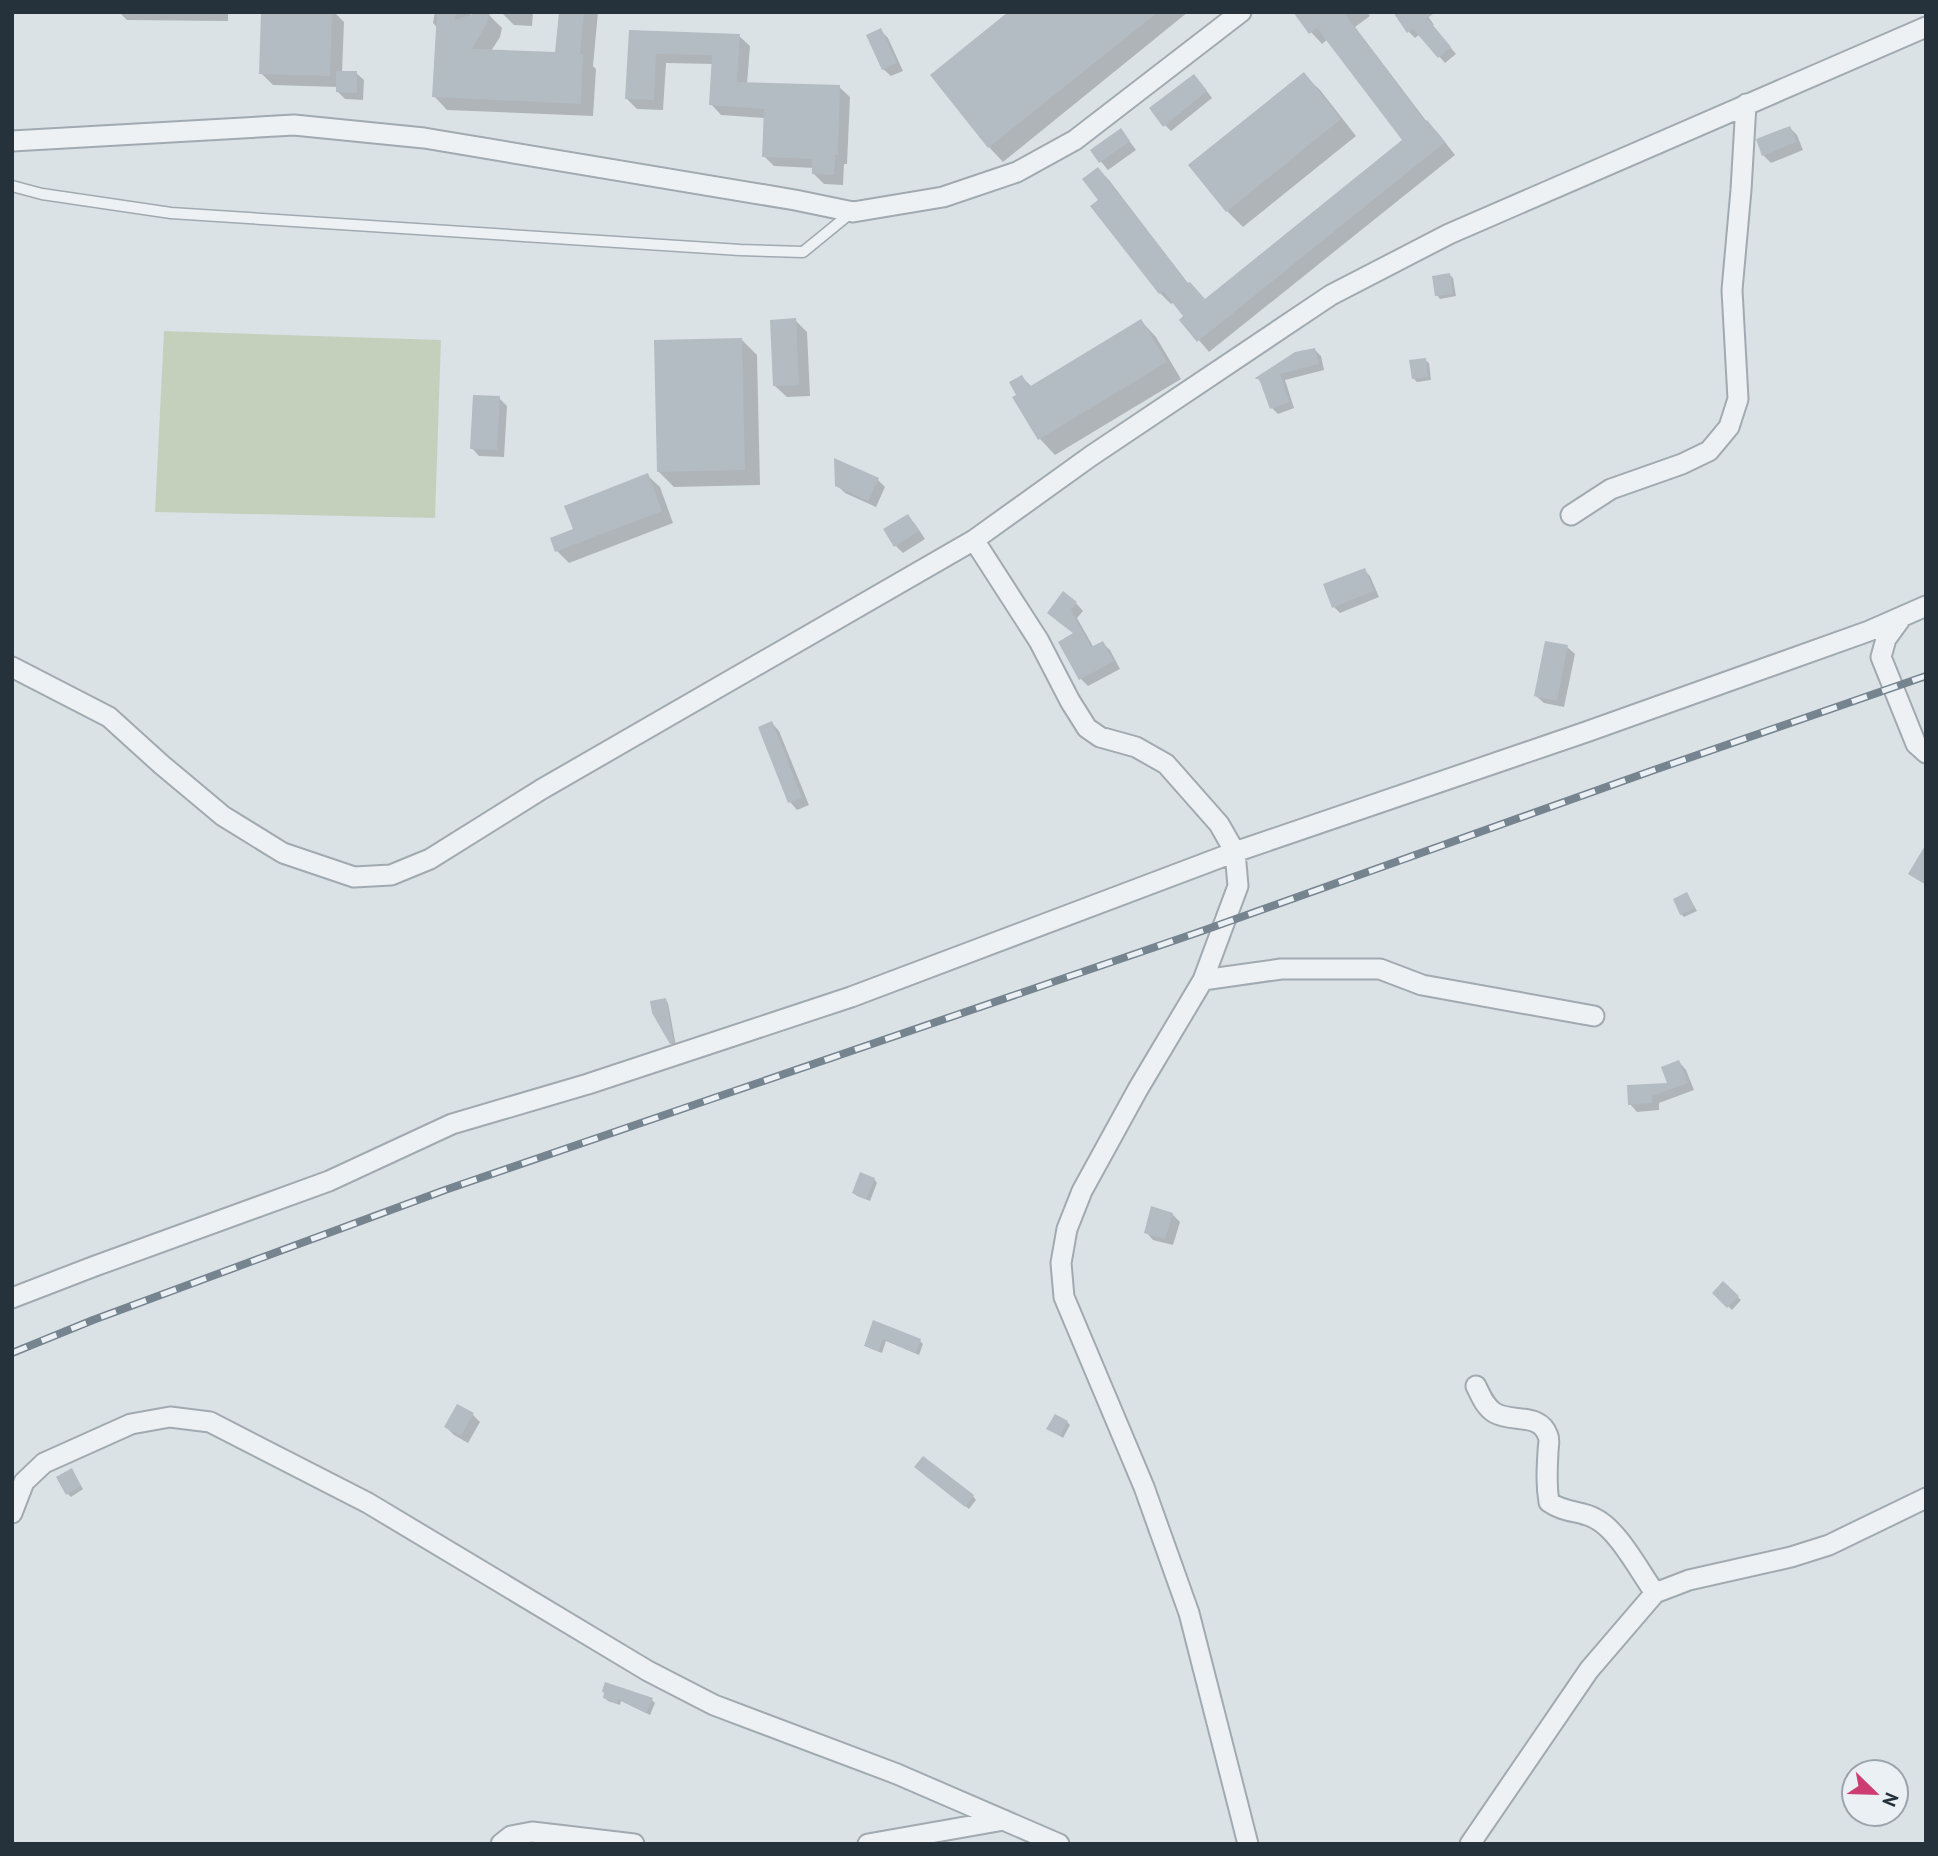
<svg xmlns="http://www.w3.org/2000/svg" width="1938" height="1856" viewBox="0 0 1938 1856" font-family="'PT Sans',sans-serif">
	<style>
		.green { fill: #c5d0bc }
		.shadow { fill: #0003 }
		.building { fill: #b3bcc2 }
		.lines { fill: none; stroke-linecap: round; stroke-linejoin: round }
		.service-casing { stroke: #a1aab0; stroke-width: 13 }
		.minor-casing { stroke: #a1aab0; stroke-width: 23 }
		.service { stroke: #eef1f4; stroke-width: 10 }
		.minor { stroke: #eef1f4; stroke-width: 19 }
		.rail-casing { stroke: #75848f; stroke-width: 8 }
		.rail { stroke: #eaf0f4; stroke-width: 5; stroke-dasharray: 16; stroke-linecap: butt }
	</style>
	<rect width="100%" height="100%" fill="#dbe2e6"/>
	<!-- green -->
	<path class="green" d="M164,331L441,340L435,518L155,512Z"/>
	<!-- shadow -->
	<path class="shadow" d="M119,12H228V21L127,20Z
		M263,12H334L344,22L342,73H356L364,80L363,100L345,99L338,92V87L273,85L261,73Z
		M435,12H471L470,17L489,15L502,28L500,37L491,51L557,54L561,12H598L593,66L596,69L593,116L447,110L434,96L438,28L433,23Z
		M501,12H533L532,26L514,25Z
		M1010,12H1188L1003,162L989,147Z
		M1304,12H1367L1370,16L1355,27L1427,122L1438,133L1455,155L1209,352L1182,320L1186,317L1174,302L1171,304L1160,293L1093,206L1101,200L1098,169L1109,180L1189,285L1206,301L1404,141L1328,39L1322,44L1311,32Z
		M1425,12L1434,25H1432L1456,54L1445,63L1420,34L1415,38L1409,32Z
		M880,30L888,38L903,71L891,76L883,69Z
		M630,32L739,36L750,46L747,84L839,87L850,97L847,164H844L843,185L824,184L814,174V168L774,166L764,156L765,118L721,115L711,104L713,64L666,63L663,110L637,109L627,99Z
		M1304,75L1320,90L1356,136L1243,227L1227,211Z
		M1200,82L1212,98L1171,131L1165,125Z
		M1790,128L1797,135L1803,150L1771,163L1763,155Z
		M1121,130L1136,150L1108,170L1092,151Z
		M1450,275L1453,278L1456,296L1440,299L1437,295Z
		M795,320L807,332L810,396L787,397L775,386Z
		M1141,321L1156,337L1181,379L1055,455L1040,439L1015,398L1018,395L1022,377L1032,387Z
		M741,339L757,355L760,485L674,487L658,471Z
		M1315,350L1321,356L1324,370L1285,380L1294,408L1278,414L1272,408L1264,385L1257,378Z
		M1425,360L1429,363L1431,380L1417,382L1413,378Z
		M499,398L507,406L504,457L479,456L472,448Z
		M648,476L660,487L673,523L569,563L557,551L575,530Z
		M878,480L885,487L876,507L845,493L837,485Z
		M907,516L915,524L925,539L903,553L896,546Z
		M1364,570L1370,576L1379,597L1340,613L1334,607Z
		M1076,603L1083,611L1077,618L1094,648L1102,643L1110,650L1120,669L1088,686L1081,679L1075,634L1056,620Z
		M1567,647L1575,654L1564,707L1544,703L1536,696Z
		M772,723L779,731L809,805L797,810L790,802L760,728Z
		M1687,894L1697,911L1684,917L1681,914Z
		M665,1000L668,1003L676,1046H674L671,1043Z
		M1679,1062L1686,1070L1694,1090L1659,1103V1110L1637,1112L1630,1104L1669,1084Z
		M874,1179L877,1183L870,1201L857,1196L854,1193Z
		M1172,1214L1180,1222L1173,1245L1153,1240L1146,1232Z
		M1724,1284L1741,1300L1732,1310L1714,1293Z
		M874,1322L920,1341L923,1344L919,1355L886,1341L882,1353L869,1348L866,1345Z
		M472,1414L480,1422L468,1443L454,1435L446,1427Z
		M1067,1422L1070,1425L1063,1438L1049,1429Z
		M920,1470L973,1496L976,1500L969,1509Z
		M74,1474L83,1489L71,1497L68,1494Z
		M605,1698L652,1700L655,1703L650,1715L621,1701L620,1705L608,1701Z"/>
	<!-- building -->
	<path class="building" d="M261,12H332L330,76L259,74Z
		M437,12H456L455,20L479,12L490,13L487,23L472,49L555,52L559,12H584L580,54H583L581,104L432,97Z
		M1008,12H1158L988,148L930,75Z
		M1293,12H1343L1425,121L1427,120L1445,142L1197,342L1179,320L1183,316L1163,291L1159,294L1090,206L1098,200L1082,179L1098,167L1188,283L1190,282L1205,299L1402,140L1317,28L1309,34Z
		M1393,12H1436L1427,18L1451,47L1438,58L1413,29L1407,33Z
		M881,28L897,63L882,70L866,35Z
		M629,30L740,34L737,82L840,85L838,155H835L834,175L812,174V159L762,157L764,109L709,105L712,55L656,54L654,100L625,99Z
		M336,71H357V93L336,92Z
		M1304,72L1341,119L1226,212L1188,165Z
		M1194,74L1207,91L1163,127L1149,108Z
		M1790,126L1797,142L1762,156L1756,139Z
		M1121,128L1130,141L1099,163L1090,150Z
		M1450,273L1453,294L1435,296L1432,276Z
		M796,318L799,385L773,386L770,320Z
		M1141,319L1167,362L1038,440L1012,397L1016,395L1009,382L1022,375L1029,387Z
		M742,338L745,470L657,472L654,340Z
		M1315,348L1319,364L1280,374L1289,402L1270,409L1259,379H1256L1255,378L1295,352Z
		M1426,358L1428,377L1412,379L1409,360Z
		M473,395L500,396L497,450L470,449Z
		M834,458L879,478L868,501L835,486Z
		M648,473L662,511L555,552L550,538L573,529L564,506Z
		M908,514L919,531L894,547L883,529Z
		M1365,568L1374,591L1332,608L1323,584Z
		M1063,591L1077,602L1071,610L1091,647L1103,641L1114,661L1079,680L1058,642L1073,633L1047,613Z
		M1545,641L1568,645L1557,701L1534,696Z
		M772,721L802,798L788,803L758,727Z
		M1926,844V885L1908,874Z
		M1687,892L1695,908L1680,915L1673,899Z
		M666,998L674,1043L670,1044L652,1013L650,1001Z
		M1679,1060L1688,1083L1652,1096V1103L1628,1105L1627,1085L1667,1083L1661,1067Z
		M860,1172L875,1178L866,1199L852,1193Z
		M1151,1206L1173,1213L1165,1239L1144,1233Z
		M1723,1281L1739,1296L1727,1308L1712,1293Z
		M873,1320L921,1339L916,1353L883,1339L879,1351L864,1346Z
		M457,1404L474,1413L461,1436L444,1427Z
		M1055,1414L1068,1421L1060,1436L1046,1429Z
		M923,1456L974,1495L965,1507L914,1467Z
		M72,1468L81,1486L66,1495L56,1477Z
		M605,1682L653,1698L646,1713L618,1699L617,1703L603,1698L604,1693L602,1691Z"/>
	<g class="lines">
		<!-- service casing -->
		<g class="service-casing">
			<path id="service" d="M12,186L42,194L171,213L740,250L803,252L852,212"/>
		</g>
		<!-- minor casing -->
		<g class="minor-casing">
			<path id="minor" d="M12,141L294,125L424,138L795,200L853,212L943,197L1017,172L1075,140L1241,12
				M1571,515L1611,489L1682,464L1709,451L1729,427L1738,399L1732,290L1741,190L1746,104
				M974,540L1039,641L1070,701L1087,728L1100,737L1136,747L1166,764L1219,824L1235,852L1238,886L1203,980L1138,1089L1082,1191L1067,1229L1061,1263L1064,1297L1144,1487L1189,1613L1248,1844
				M1902,617L1886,639L1881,657L1916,744L1926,753
				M12,667L109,717L162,765L223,816L283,853L354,877L391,875L430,859L542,789L974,540L1091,456L1331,295L1449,234L1926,27
				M1203,980L1281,969H1380L1422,985L1594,1016
				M12,1298L95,1266L329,1181L452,1124L588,1084L851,997L1235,852L1586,732L1869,631L1926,606
				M1476,1386C1481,1396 1485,1407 1495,1413C1512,1423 1540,1412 1548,1436C1550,1440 1548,1447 1548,1452C1547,1469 1546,1485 1549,1502C1566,1514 1581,1510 1596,1519C1618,1530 1640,1572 1655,1593
				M12,1513L24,1482L44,1463L131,1424L170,1417L210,1422L368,1503L648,1671L714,1705L897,1774L1059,1844
				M501,1844L511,1836L532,1832L634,1844
				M868,1844L1004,1820
				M1470,1844L1589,1670L1655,1593L1689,1580L1791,1557L1829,1545L1926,1498"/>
		</g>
		<!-- service -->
		<use href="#service" class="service"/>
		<!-- minor -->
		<use href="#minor" class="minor"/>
		<!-- rail casing -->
		<g class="rail-casing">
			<path id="rail" d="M12,1353L93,1320L445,1190L1202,931L1654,770L1926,676"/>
		</g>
		<!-- rail -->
		<use href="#rail" class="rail"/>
	</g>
	<!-- border -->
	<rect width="1938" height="1856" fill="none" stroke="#25323c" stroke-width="28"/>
	<!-- north arrow -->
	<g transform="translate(1875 1793) rotate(113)"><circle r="33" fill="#eaf0f4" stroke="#9ba4aa" stroke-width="2"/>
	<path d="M0-5L12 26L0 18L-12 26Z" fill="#ce3d71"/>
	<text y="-10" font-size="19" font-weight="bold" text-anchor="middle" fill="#25323c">N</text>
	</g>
</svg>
